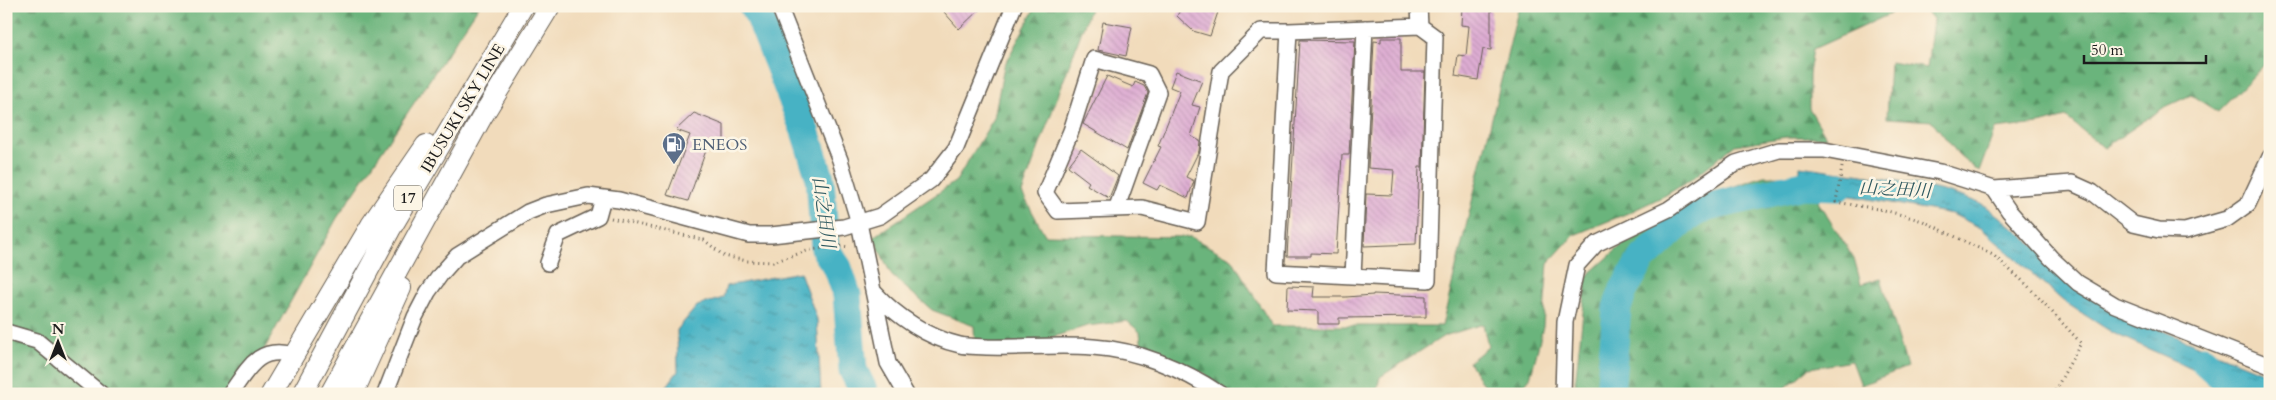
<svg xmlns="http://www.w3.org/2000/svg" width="2276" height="400" viewBox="0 0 2276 400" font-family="Cardo,'Noto Serif JP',serif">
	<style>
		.forest { fill: url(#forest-firs); stroke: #43684c }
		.water { fill: url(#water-ripples); stroke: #326770 }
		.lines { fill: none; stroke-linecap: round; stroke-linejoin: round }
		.river { stroke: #47b2c4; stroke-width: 29 }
		.building { fill: url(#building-back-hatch) }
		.minor-casing { stroke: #675f54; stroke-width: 18 }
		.major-casing { stroke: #675f54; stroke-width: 22 }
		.path { stroke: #675f54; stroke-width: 3; stroke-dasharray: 1 4; stroke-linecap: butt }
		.minor { stroke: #fff; stroke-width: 15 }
		.major { stroke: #fff; stroke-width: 20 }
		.labels { text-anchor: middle; stroke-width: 5; stroke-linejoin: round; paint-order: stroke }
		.shield { fill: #fcf5e5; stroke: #5f5d58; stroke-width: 1 }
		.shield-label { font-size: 15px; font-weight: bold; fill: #1c1c1c }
		.street-label { font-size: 16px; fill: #1c1c1c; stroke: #fcf5e5 }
		.service-label { font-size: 16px; fill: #4e5e75; stroke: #fcf5e5; text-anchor: start }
		.water-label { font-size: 18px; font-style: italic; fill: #2d585f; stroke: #fcf5e5 }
	</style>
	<defs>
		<pattern id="forest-firs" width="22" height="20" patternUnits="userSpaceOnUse" patternTransform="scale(1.25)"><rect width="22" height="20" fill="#6ab47b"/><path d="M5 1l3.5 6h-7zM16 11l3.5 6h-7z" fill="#569264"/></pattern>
		<pattern id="water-ripples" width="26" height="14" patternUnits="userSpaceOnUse" patternTransform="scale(1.25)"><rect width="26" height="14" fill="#47b2c4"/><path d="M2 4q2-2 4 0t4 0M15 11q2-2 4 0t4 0" fill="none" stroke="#3a909e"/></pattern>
		<pattern id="building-back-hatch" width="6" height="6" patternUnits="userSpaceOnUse" patternTransform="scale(1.25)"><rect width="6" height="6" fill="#deadd3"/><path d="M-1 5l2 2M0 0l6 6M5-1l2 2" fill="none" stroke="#be94b5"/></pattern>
	</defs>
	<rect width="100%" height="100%" fill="#fcf5e5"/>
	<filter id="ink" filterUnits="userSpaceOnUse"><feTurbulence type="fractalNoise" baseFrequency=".02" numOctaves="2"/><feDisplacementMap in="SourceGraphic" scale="10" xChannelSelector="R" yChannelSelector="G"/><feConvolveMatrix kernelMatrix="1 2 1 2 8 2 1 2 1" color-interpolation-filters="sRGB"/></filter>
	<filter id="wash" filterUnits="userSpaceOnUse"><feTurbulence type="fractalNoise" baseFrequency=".0096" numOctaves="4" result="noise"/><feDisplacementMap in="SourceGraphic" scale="20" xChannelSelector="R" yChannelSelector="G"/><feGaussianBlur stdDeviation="1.12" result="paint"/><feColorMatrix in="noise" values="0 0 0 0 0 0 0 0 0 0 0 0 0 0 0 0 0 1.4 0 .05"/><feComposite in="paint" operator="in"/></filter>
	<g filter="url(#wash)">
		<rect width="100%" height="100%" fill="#f1dbbb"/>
		<!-- forest -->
		<path class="forest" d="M6,6H479L337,218L246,382L234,394H6Z
			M1036,6H1091L1022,193L1045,235L1191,237L1232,259L1272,326H1442L1519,6H1896L1890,14L1813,49L1809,74V108L1826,137H1786L1735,145L1692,179L1666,195L1628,213L1574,235L1548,263L1543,326L1536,356L1530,378L1516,394H1495L1481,382L1469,362L1488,347L1483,324L1444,336L1380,377L1376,394H1228L1203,373L1142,350L1140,332L1127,321L1087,326L1034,343L975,347L974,326L932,310L892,276L873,237L956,181L994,118L1004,66Z
			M1922,6H2270V59L2218,112L2191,95L2163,108L2104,148L2066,117L2039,124L1995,129L1979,172L1958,154L1932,121L1887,118L1890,62L1927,68L1933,19Z
			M1764,176L1822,177L1818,202L1854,258L1861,284L1881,278L1907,367L1861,385L1852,361L1809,368L1783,390L1782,394H1574L1587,276L1622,245L1726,189Z"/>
		<!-- water -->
		<path class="water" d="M1800,166C1859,175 1932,182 1986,206L2117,312L2270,375V394H2250L2113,333L2063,301L1981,228L1952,214L1852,196L1800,190Z
			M800,272L817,319L821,394H661L678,371L677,330L697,306L723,298L726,286Z"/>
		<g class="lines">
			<!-- river -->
			<path class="river" d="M753,6L760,17L805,131L820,178L825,249L838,268L847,295L853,370L865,394
				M2203,360L2241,394
				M1610,394L1617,308L1623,291L1641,260L1686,218L1704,208L1803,185L1840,186"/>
		</g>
		<g id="blocks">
			<!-- building -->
			<path class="building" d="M951,6H983L959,29L944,12Z
				M1182,6H1220L1210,36L1193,31L1177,16Z
				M1462,7L1491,9V50L1483,49L1478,80L1455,76L1458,55L1466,56L1469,26L1461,25Z
				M1103,22L1132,27L1126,56L1098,50Z
				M1381,38H1401V72H1425L1422,167H1419L1416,244L1364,246L1366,194L1392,195L1394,170L1368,168L1374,41L1381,42Z
				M1300,40L1355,41L1349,155H1342L1336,254L1311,253V256H1287Z
				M1176,71L1202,81L1192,105L1200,107L1191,136L1200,141L1199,151L1186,177L1194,181L1188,198L1160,185L1157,190L1143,183L1161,147L1158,146L1180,91L1170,87Z
				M1107,76L1133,87L1135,82L1144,86L1148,93L1127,150L1083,124Z
				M694,113L724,125V148L709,142L688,201L667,195L690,135L676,130Z
				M1081,149L1118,176L1109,198L1087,185L1089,182L1068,166Z
				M1288,286L1314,287L1313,297H1346L1373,295V294L1426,296V317L1339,318V324H1318V311L1287,310Z"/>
		</g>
	</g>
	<g filter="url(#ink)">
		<use href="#blocks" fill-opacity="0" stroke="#675f54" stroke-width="1"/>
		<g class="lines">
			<!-- minor casing -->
			<g class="minor-casing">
				<path id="minor" d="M779,6L840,160L859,223L888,363L906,394
					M1289,31L1420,26
					M1994,189L2009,211L2051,258L2078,283L2115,305L2270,366
					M1117,207L1158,92L1149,74L1094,59L1071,131L1045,193L1058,211L1142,208L1197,222L1221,71L1261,31H1289L1276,272L1428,280L1435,37L1420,26L1419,6
					M548,263L558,235L598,216L603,198
					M1353,276L1365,28
					M874,292C896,316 928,338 960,345C968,347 978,346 987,347C1022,348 1058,344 1093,347C1138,350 1183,369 1220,394
					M6,332L37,341L101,394
					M230,394C248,369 258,345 293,355
					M385,394L415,317L428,292L441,274L457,256L528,212L546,205L588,196L619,200L749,235H771L844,227L880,216L931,180L956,148L1014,6
					M1563,394L1565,322L1577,265L1596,244L1669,209L1736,163L1779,150H1824L1940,172L1994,189L2072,183L2092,192L2133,224L2159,230L2185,231L2227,219L2248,204L2270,157"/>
			</g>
			<!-- major casing -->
			<g class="major-casing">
				<path id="major" d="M271,394L371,225L426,145
					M302,394L390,230L523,6
					M330,394L482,117L550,6
					M353,394L401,288"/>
			</g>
			<!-- path -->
			<path class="path" d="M1842,167L1836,202L1884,210L1923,221L1993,255L2026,284L2081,343L2053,394
				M611,218L704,240L724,256L747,261L773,262L810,250L842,246L849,247"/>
			<!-- minor -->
			<use href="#minor" class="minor"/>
			<!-- major -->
			<use href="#major" class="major"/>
		</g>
	</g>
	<!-- icons -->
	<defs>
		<g id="fuel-pin" transform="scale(1.25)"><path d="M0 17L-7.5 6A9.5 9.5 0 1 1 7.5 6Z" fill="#5c6f8a" stroke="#fcf5e5"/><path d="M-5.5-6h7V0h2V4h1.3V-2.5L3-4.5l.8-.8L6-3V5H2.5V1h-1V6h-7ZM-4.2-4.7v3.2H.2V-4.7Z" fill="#fff"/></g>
	</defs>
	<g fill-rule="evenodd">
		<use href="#fuel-pin" x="674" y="144"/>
	</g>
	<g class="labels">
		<!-- shield labels -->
		<rect class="shield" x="394" y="185.5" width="28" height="25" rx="4"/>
		<g class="shield-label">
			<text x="408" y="203">17</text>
		</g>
		<!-- street labels -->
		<g class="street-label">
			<text transform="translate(462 108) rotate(-59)" y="6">IBUSUKI SKY LINE</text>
		</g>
		<!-- service labels -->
		<g class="service-label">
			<text x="692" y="150">ENEOS</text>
		</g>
		<!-- water labels -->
		<g class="water-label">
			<text transform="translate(1895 189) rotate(3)" y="6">山之田川</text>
			<text transform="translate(824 212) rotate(82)" y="6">山之田川</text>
		</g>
	</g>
	<!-- margin -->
	<rect width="2276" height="400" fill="none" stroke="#fcf5e5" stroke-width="25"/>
	<!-- north arrow -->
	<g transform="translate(58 342)" stroke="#fcf5e5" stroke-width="4" paint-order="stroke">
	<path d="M0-4L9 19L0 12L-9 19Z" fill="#1c1c1c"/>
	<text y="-8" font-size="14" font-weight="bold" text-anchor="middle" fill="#1c1c1c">N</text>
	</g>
	<!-- scale -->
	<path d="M2084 55v8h122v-8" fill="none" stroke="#1c1c1c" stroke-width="2.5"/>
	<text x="2091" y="55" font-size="15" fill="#1c1c1c" stroke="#fcf5e5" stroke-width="4" paint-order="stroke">50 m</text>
</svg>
